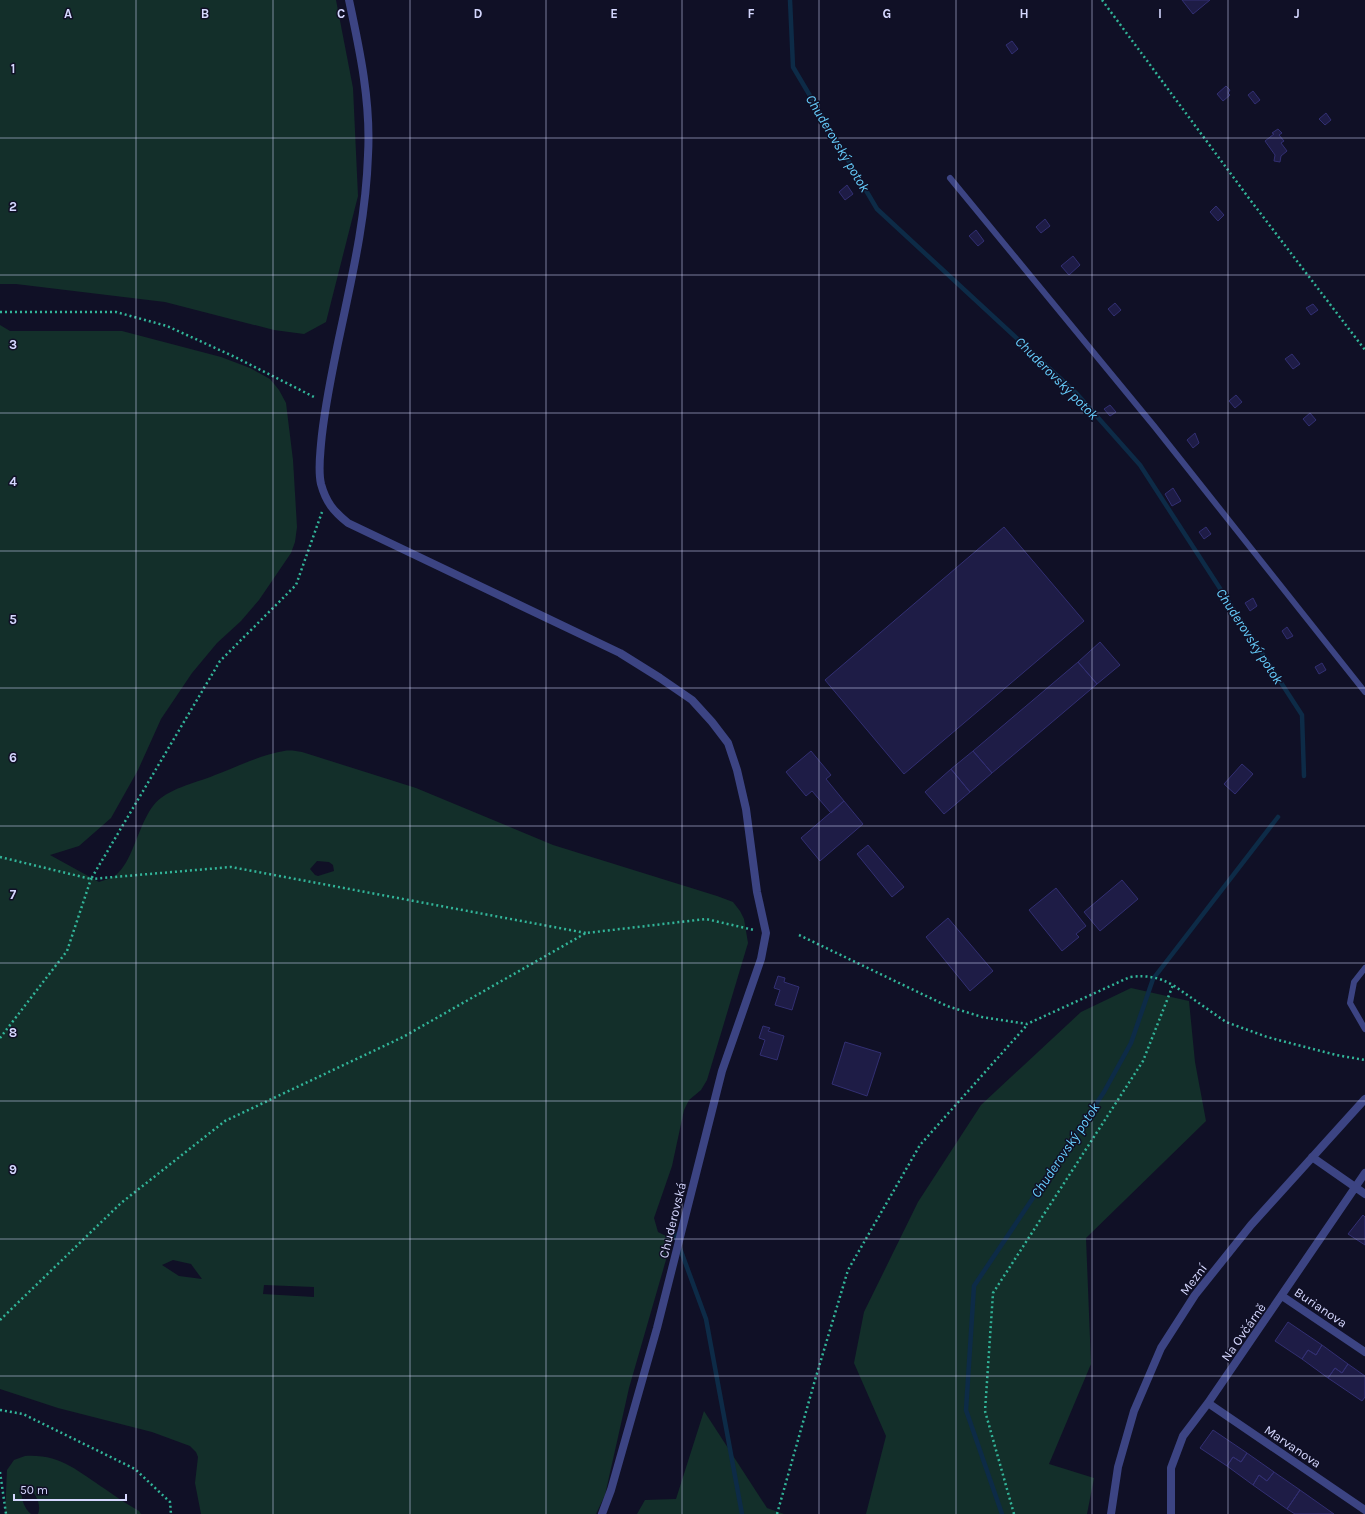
<svg xmlns="http://www.w3.org/2000/svg" width="1365" height="1514" viewBox="0 0 1365 1514" font-family="Karla,sans-serif">
	<style>
		.green { fill: #132f2a; fill-rule: evenodd }
		.lines { fill: none; stroke-linecap: round; stroke-linejoin: round }
		.stream { stroke: #0d2b47; stroke-width: 4.5 }
		.building { fill: #1e1c46; stroke: #322f72 }
		.path { stroke: #32b599; stroke-width: 2.5; stroke-dasharray: 2 3; stroke-linecap: butt }
		.service { stroke: #3c4483; stroke-width: 6 }
		.minor { stroke: #3c4483; stroke-width: 8 }
		.tertiary { stroke: #3c4483; stroke-width: 8 }
		.grid { fill: none; stroke: #d5d7fe; stroke-width: 1; stroke-opacity: 0.55 }
		.labels { text-anchor: middle; stroke-width: 3; stroke-linejoin: round; paint-order: stroke }
		.street-label { font-size: 13px; fill: #d5d7fe; stroke: #101026 }
		.water-label { font-size: 14px; font-style: italic; fill: #66cdfc; stroke: #101026 }
		.grid-label { font-size: 13px; text-anchor: middle; font-weight: bold; fill: #d5d7fe; stroke: #101026; stroke-width: 3; stroke-linejoin: round; paint-order: stroke }
	</style>
	<rect width="100%" height="100%" fill="#101026"/>
	<!-- green -->
	<path class="green" d="M0,0H336L353,88L358,196L326,322L304,334L274,330L165,302L16,284H0Z
		M0,325L10,331H122L221,357L250,368L270,379L279,390L286,403L293,460L297,527L295,542L291,553L259,600L241,621L217,643L192,673L161,719L138,770L111,818L79,846L50,855L99,882C104,880 114,878 118,873C133,859 139,824 153,806C167,788 194,784 215,775C237,767 260,755 284,751C290,750 296,751 302,752L416,788L553,845L717,896L733,902L740,911L744,919L748,943L707,1080L701,1090L689,1100L684,1110L672,1166L654,1218L658,1232L672,1239L629,1388L605,1495L596,1514H201L195,1483L198,1457L196,1452L190,1446L152,1432L58,1408L0,1389ZM317,861L329,862L333,865L334,871L318,876L315,875L310,869ZM173,1260L191,1264L202,1279L179,1276L162,1265ZM264,1285L314,1287V1297L263,1294Z
		M1131,988L1189,1001L1195,1062L1206,1121L1086,1238L1091,1364L1049,1464L1094,1478L1087,1514H866L886,1436L854,1363L864,1312L918,1202L981,1105L1081,1012Z
		M704,1411L767,1508L784,1514H637L645,1500L676,1499Z
		M25,1456C61,1454 77,1471 105,1489C116,1497 127,1504 139,1511L141,1514H38C42,1504 35,1494 29,1486L26,1485L21,1491C22,1500 24,1508 31,1514H5L7,1470L14,1460Z"/>
	<g class="lines">
		<!-- stream -->
		<path class="stream" d="M790,0L793,67L877,209L1077,394L1140,465L1302,715L1304,776
			M671,1224L706,1319L742,1514
			M1002,1514L966,1410L974,1286L1104,1092L1131,1043L1153,979L1278,817"/>
	</g>
	<!-- building -->
	<path class="building" d="M1182,0H1210L1193,14Z
		M1012,41L1018,49L1012,54L1006,45Z
		M1226,86L1230,90L1228,93L1230,95L1223,101L1217,94Z
		M1253,91L1260,100L1255,104L1248,95Z
		M1326,113L1331,120L1325,125L1319,119Z
		M1278,129L1282,133L1279,135L1284,141L1281,143L1287,151L1281,156L1280,162L1274,161L1275,155L1265,141L1274,134L1272,133Z
		M847,185L853,194L845,200L839,192Z
		M1216,206L1224,215L1218,221L1210,212Z
		M1045,219L1050,226L1041,233L1036,227Z
		M976,230L984,241L978,246L969,236Z
		M1073,256L1080,265L1069,275L1061,266Z
		M1115,303L1121,310L1114,316L1108,309Z
		M1313,304L1318,310L1311,315L1306,308Z
		M1292,354L1300,364L1293,369L1285,359Z
		M1236,395L1242,402L1235,408L1229,401Z
		M1110,405L1116,412L1110,416L1104,409Z
		M1310,413L1316,420L1309,426L1303,419Z
		M1195,433L1199,443L1193,448L1187,440Z
		M1173,488L1181,501L1172,506L1165,494Z
		M1004,527L1084,621L904,774L825,680Z
		M1206,527L1211,534L1204,539L1199,532Z
		M1253,598L1257,606L1250,611L1245,603Z
		M1287,627L1293,636L1287,639L1282,631Z
		M1100,642L1120,665L1097,684L1078,662Z
		M1078,662L1097,684L992,773L973,751Z
		M1322,663L1326,670L1319,674L1315,667Z
		M811,751L831,775L826,779L844,801L831,813L812,791L806,796L786,772Z
		M973,751L992,773L970,792L951,769Z
		M1242,764L1253,774L1235,794L1224,784Z
		M951,769L970,792L944,814L925,792Z
		M844,801L863,824L820,861L801,838Z
		M868,845L904,887L892,897L857,854Z
		M1122,880L1138,899L1100,931L1084,912Z
		M1056,888L1086,926L1076,934L1079,937L1062,951L1029,910Z
		M948,918L993,971L970,991L926,937Z
		M778,976L785,978L784,982L799,987L792,1010L775,1005L780,990L774,988Z
		M763,1026L770,1028L768,1031L784,1036L777,1060L760,1055L765,1040L759,1038Z
		M845,1042L881,1053L867,1096L832,1084Z
		M1363,1215L1365,1217V1245L1348,1234Z
		M1288,1322L1322,1345L1316,1355L1308,1350L1302,1359L1275,1341Z
		M1322,1345L1348,1364L1342,1373L1335,1368L1328,1378L1302,1359L1308,1350L1316,1355Z
		M1348,1364L1365,1376V1397L1362,1401L1328,1378L1335,1368L1342,1373Z
		M1213,1430L1247,1453L1241,1462L1233,1457L1227,1466L1200,1448Z
		M1247,1453L1274,1472L1267,1481L1259,1475L1253,1485L1227,1466L1233,1457L1241,1462Z
		M1274,1472L1300,1490L1287,1509L1253,1485L1259,1475L1267,1481Z
		M1300,1490L1334,1514H1295L1287,1509Z"/>
	<g class="lines">
		<!-- path -->
		<path class="path" d="M1102,0L1248,197L1365,350
			M0,312H116L167,326L235,357L316,398
			M0,857L91,879L220,661L296,585L322,512
			M799,935L947,1006L982,1017L1027,1024L1130,977C1147,975 1158,977 1173,985L1226,1022L1267,1037L1336,1055L1365,1060
			M0,1038L67,951L91,879L231,867L586,933
			M0,1320L121,1203L225,1121L403,1037L586,933L706,919L754,930
			M0,1410L23,1414L135,1469L170,1502L171,1514
			M0,1472L6,1514
			M777,1514L815,1380L848,1270L920,1145L1027,1025
			M1014,1514L985,1411L993,1293L1143,1061L1173,985"/>
		<!-- service -->
		<path class="service" d="M950,178L1154,426L1365,692
			M1365,968L1354,982L1350,1003L1365,1029"/>
		<!-- minor -->
		<path class="minor" d="M1312,1157L1365,1194
			M1282,1296L1365,1352
			M1208,1403L1365,1510
			M1111,1514L1118,1467L1134,1411L1161,1348L1195,1295L1251,1225L1365,1099
			M1171,1514V1468L1183,1436L1208,1403L1365,1173"/>
		<!-- tertiary -->
		<path class="tertiary" d="M349,0C360,51 371,103 368,155C366,219 351,281 338,343C331,377 324,410 321,444C320,457 318,471 321,484C326,502 333,511 348,523L620,653L660,678L692,700L712,722L728,743L737,770L746,809L757,892L766,933L761,959L722,1071L657,1328L611,1490L602,1514"/>
	</g>
	<!-- grid -->
	<path class="grid" d="M136,0V1514M273,0V1514M410,0V1514M546,0V1514M682,0V1514M819,0V1514M956,0V1514M1092,0V1514M1228,0V1514M0,138H1365M0,275H1365M0,413H1365M0,551H1365M0,688H1365M0,826H1365M0,963H1365M0,1101H1365M0,1239H1365M0,1376H1365"/>
	<g class="labels">
		<!-- street labels -->
		<g class="street-label">
			<text transform="translate(672 1220) rotate(-76)" y="5">Chuderovská</text>
			<text transform="translate(1193 1279) rotate(-53)" y="5">Mezní</text>
			<text transform="translate(1321 1307) rotate(34)" y="5">Burianova</text>
			<text transform="translate(1243 1332) rotate(-55)" y="5">Na Ovčárně</text>
			<text transform="translate(1293 1446) rotate(34)" y="5">Marvanova</text>
		</g>
		<!-- water labels -->
		<g class="water-label">
			<text transform="translate(838 143) rotate(59)" y="5">Chuderovský potok</text>
			<text transform="translate(1057 378) rotate(45)" y="5">Chuderovský potok</text>
			<text transform="translate(1250 636) rotate(57)" y="5">Chuderovský potok</text>
			<text transform="translate(1065 1150) rotate(-56)" y="5">Chuderovský potok</text>
		</g>
	</g>
	<g class="grid-label">
		<text x="68" y="18">A</text>
		<text x="205" y="18">B</text>
		<text x="341" y="18">C</text>
		<text x="478" y="18">D</text>
		<text x="614" y="18">E</text>
		<text x="751" y="18">F</text>
		<text x="887" y="18">G</text>
		<text x="1024" y="18">H</text>
		<text x="1160" y="18">I</text>
		<text x="1297" y="18">J</text>
		<text x="13" y="73">1</text>
		<text x="13" y="211">2</text>
		<text x="13" y="349">3</text>
		<text x="13" y="486">4</text>
		<text x="13" y="624">5</text>
		<text x="13" y="762">6</text>
		<text x="13" y="899">7</text>
		<text x="13" y="1037">8</text>
		<text x="13" y="1174">9</text>
	</g>
	<!-- scale -->
	<path d="M14 1494v6h112v-6" fill="none" stroke="#d5d7fe" stroke-width="2"/>
	<text x="20" y="1494" font-size="12" fill="#d5d7fe" stroke="#101026" stroke-width="3" paint-order="stroke">50 m</text>
</svg>
